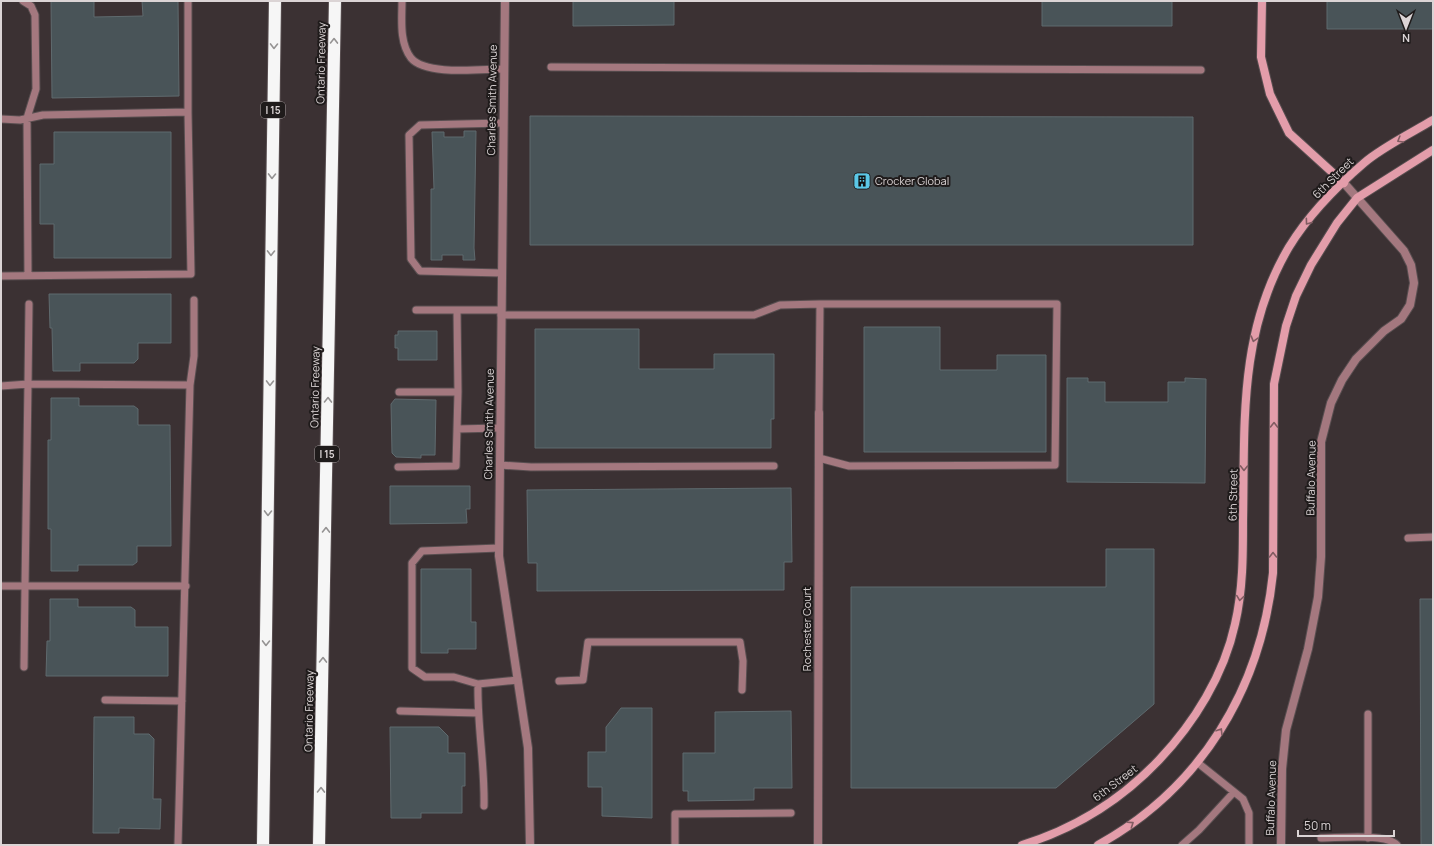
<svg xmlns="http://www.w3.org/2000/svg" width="1434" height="846" viewBox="0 0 1434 846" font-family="Manrope,sans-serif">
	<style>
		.building { fill: #495458; stroke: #5f6a6e }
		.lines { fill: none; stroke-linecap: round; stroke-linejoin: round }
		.lane-casing { stroke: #584e50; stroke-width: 9 }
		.street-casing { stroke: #584e50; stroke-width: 10 }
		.secondary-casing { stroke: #584e50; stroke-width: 10 }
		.highway-casing { stroke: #584e50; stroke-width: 14 }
		.lane { stroke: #a4787f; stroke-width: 7 }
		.street { stroke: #a4787f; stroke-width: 8 }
		.secondary { stroke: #e39daa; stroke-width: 8 }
		.highway { stroke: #f6f6f6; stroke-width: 12 }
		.oneway { stroke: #959393 }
		.oneway2 { stroke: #815c62 }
		.labels { text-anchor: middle; stroke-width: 4; stroke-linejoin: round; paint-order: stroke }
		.shield { fill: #1f1b1b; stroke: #a39c9d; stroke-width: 1 }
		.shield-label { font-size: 10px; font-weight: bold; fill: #dbd4d5 }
		.street-label { font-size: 11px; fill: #dbd4d5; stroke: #1f1b1b }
		.poi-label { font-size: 11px; fill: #dbd4d5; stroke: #1f1b1b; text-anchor: start }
	</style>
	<rect width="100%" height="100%" fill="#3b3133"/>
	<!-- building -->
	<path class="building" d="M51,1H94V17L143,16L142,1H178L179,96L52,98Z
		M573,1H674V25L573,26Z
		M1042,1H1172V26H1042Z
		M1327,1H1433V29H1327Z
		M530,116L1193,117V245H530Z
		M464,131H476L474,248L475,260H463V255H442V260H431V189H434L432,132H444V137H464Z
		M54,132H171V258H54V224H40V164H54Z
		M49,294H171V343H138V359L134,363H80V371H53L52,328H50Z
		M864,327H940V370H997V355H1046V452H864Z
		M535,329H639V369H714V354H774V419H771V448H535Z
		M398,331H437V360H398V348H395V335H398Z
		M1067,378H1088V382H1105V402H1168V382H1185V378L1206,379L1205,483L1067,482Z
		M51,398H79V406H134L138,409V425H170L171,546H137V562L133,565H78V571H51V529H48V440H51Z
		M395,399L436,400L435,455H421V458L396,457L392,453L391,404Z
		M390,486H470V509H466L467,523L390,524Z
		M791,488L792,562H784V590L537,591V563H528L527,490Z
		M1106,549H1154V704L1056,788H851V587H1106Z
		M421,569H471V622H476V649H448V653H421Z
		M50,599H78V607H131L135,610V627H168V676H46L47,641H50Z
		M1420,599H1433V845H1421Z
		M621,708H652V818L602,816V787H588V752H606V727Z
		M791,711L792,788H754V800L688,801V791H683V753H715V712Z
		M94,717H134V734H149L154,739L153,799H161L160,829L119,828V833H93Z
		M390,727H439L448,736V753H465V786H462V813H421V818H391Z"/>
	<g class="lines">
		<!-- lane casing -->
		<g class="lane-casing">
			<path id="lane" d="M23,1L31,6L35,15L36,89L27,118L28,275
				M402,1C402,19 399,42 411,58C426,76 481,69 504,69
				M551,67L1201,70
				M1,119L20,120L43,115L188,112V1
				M502,273L420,271L411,259L409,135L420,125L503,123
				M1,276L191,274L188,112
				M416,310H501
				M457,310L458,392
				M501,315H754L780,305L820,304L819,413
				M190,385L194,356V300
				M1,386L28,384L29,304
				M399,392H458L457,429L500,428
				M819,458L849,466L1055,465L1057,304H820
				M500,465L531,467L774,466
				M398,467L456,466L457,429
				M1408,538L1433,537
				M499,548L422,551L412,563V668L425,677H454L478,684L518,680
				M1,586H25L28,384L190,385L178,845
				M24,667L25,586H186
				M559,681L583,680L588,642H740L743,661L742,690
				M478,684C477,725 485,765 484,806
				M105,700L182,701
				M400,711L478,713
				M1198,763L1243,799L1249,813V845
				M1321,838C1339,838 1385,833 1397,845
				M1368,838V714
				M675,845V814L791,813
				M1182,845L1199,830L1234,792"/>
		</g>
		<!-- street casing -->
		<g class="street-casing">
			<path id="street" d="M505,1L499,556L528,748L530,845
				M818,845L819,413
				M1281,845L1282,769L1286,730L1308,649L1318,597L1321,557V442L1331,403L1342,380L1356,359L1384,331L1401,319L1410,305L1414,283L1411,265L1404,251L1344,183"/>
		</g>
		<!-- secondary casing -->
		<g class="secondary-casing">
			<path id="secondary" d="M1262,1L1261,57L1270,94L1289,133L1344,183
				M1022,845C1074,829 1121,800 1159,760C1194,723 1224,675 1235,624C1243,590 1243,555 1243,520C1245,425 1238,333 1289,247C1308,216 1336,187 1364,163C1381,148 1413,132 1433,120
				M1098,845C1201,788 1261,689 1273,573L1274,384L1286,326L1296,296L1311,265L1337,223L1357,198L1433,150"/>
		</g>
		<!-- highway casing -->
		<g class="highway-casing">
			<path id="highway" d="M263,845L275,1
				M319,845L335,1"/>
		</g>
		<!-- lane -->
		<use href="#lane" class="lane"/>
		<!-- street -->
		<use href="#street" class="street"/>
		<!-- secondary -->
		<use href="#secondary" class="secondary"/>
		<!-- highway -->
		<use href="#highway" class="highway"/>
	</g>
	<!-- one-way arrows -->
	<defs><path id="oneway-chevron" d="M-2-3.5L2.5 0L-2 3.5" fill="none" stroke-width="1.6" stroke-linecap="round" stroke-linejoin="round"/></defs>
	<g class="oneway">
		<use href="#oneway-chevron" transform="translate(334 41) rotate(-89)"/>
		<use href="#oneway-chevron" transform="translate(274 46) rotate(91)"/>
		<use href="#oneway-chevron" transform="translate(272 176) rotate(91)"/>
		<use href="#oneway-chevron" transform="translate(271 253) rotate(91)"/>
		<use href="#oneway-chevron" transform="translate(270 383) rotate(91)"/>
		<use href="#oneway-chevron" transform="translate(328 400) rotate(-89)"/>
		<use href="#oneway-chevron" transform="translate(268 513) rotate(91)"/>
		<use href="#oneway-chevron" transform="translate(326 530) rotate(-89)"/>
		<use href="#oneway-chevron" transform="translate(266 643) rotate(91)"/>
		<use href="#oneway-chevron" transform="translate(323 660) rotate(-89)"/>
		<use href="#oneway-chevron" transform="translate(321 790) rotate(-89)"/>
	</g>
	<g class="oneway2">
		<use href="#oneway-chevron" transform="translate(1400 140) rotate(149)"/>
		<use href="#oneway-chevron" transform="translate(1308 222) rotate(126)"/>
		<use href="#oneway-chevron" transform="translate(1254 339) rotate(106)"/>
		<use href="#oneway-chevron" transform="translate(1274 425) rotate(-89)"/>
		<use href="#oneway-chevron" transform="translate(1244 468) rotate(91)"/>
		<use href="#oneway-chevron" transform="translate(1273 555) rotate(-90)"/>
		<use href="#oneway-chevron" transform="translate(1240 598) rotate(98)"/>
		<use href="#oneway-chevron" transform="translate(1220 731) rotate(-58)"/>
		<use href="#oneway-chevron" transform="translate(1131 824) rotate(-34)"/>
	</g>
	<!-- icons -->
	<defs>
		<g id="building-square" transform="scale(0.9)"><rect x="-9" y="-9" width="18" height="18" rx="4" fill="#5bc8e7" stroke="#1f1b1b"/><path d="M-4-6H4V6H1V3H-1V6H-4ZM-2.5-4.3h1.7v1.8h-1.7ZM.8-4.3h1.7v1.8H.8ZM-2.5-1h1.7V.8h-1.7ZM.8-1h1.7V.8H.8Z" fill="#111"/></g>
	</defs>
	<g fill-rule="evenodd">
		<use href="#building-square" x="862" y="181"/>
	</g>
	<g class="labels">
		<!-- shield labels -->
		<g class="shield">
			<rect x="261" y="102" width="24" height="16" rx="3"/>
			<rect x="315" y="446" width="24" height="16" rx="3"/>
		</g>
		<g class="shield-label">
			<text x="273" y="114">I 15</text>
			<text x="327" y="458">I 15</text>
		</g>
		<!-- street labels -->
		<g class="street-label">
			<text transform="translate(321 63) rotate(-89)" y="4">Ontario Freeway</text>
			<text transform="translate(492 100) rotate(-89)" y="4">Charles Smith Avenue</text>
			<text transform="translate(1333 178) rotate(-45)" y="4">6th Street</text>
			<text transform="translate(315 387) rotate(-89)" y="4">Ontario Freeway</text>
			<text transform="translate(489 424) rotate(-89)" y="4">Charles Smith Avenue</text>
			<text transform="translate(1311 478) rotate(-89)" y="4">Buffalo Avenue</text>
			<text transform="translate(1233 495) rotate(-89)" y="4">6th Street</text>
			<text transform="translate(807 629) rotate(-90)" y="4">Rochester Court</text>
			<text transform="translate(309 711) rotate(-89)" y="4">Ontario Freeway</text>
			<text transform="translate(1115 783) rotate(-37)" y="4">6th Street</text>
			<text transform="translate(1271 798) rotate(-88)" y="4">Buffalo Avenue</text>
		</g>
		<!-- poi labels -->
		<g class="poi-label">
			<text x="875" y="185">Crocker Global</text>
		</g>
	</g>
	<!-- border -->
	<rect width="1434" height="846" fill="none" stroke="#dbd4d5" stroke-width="4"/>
	<!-- north arrow -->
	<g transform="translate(1406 28) rotate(180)" stroke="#1f1b1b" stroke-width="3" paint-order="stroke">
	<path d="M0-3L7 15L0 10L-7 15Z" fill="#dbd4d5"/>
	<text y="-6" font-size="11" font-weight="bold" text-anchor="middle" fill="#dbd4d5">N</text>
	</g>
	<!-- scale -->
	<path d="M1298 830v6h96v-6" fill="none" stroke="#dbd4d5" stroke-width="2"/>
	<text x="1304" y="830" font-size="12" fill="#dbd4d5" stroke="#1f1b1b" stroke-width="3" paint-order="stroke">50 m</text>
</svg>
